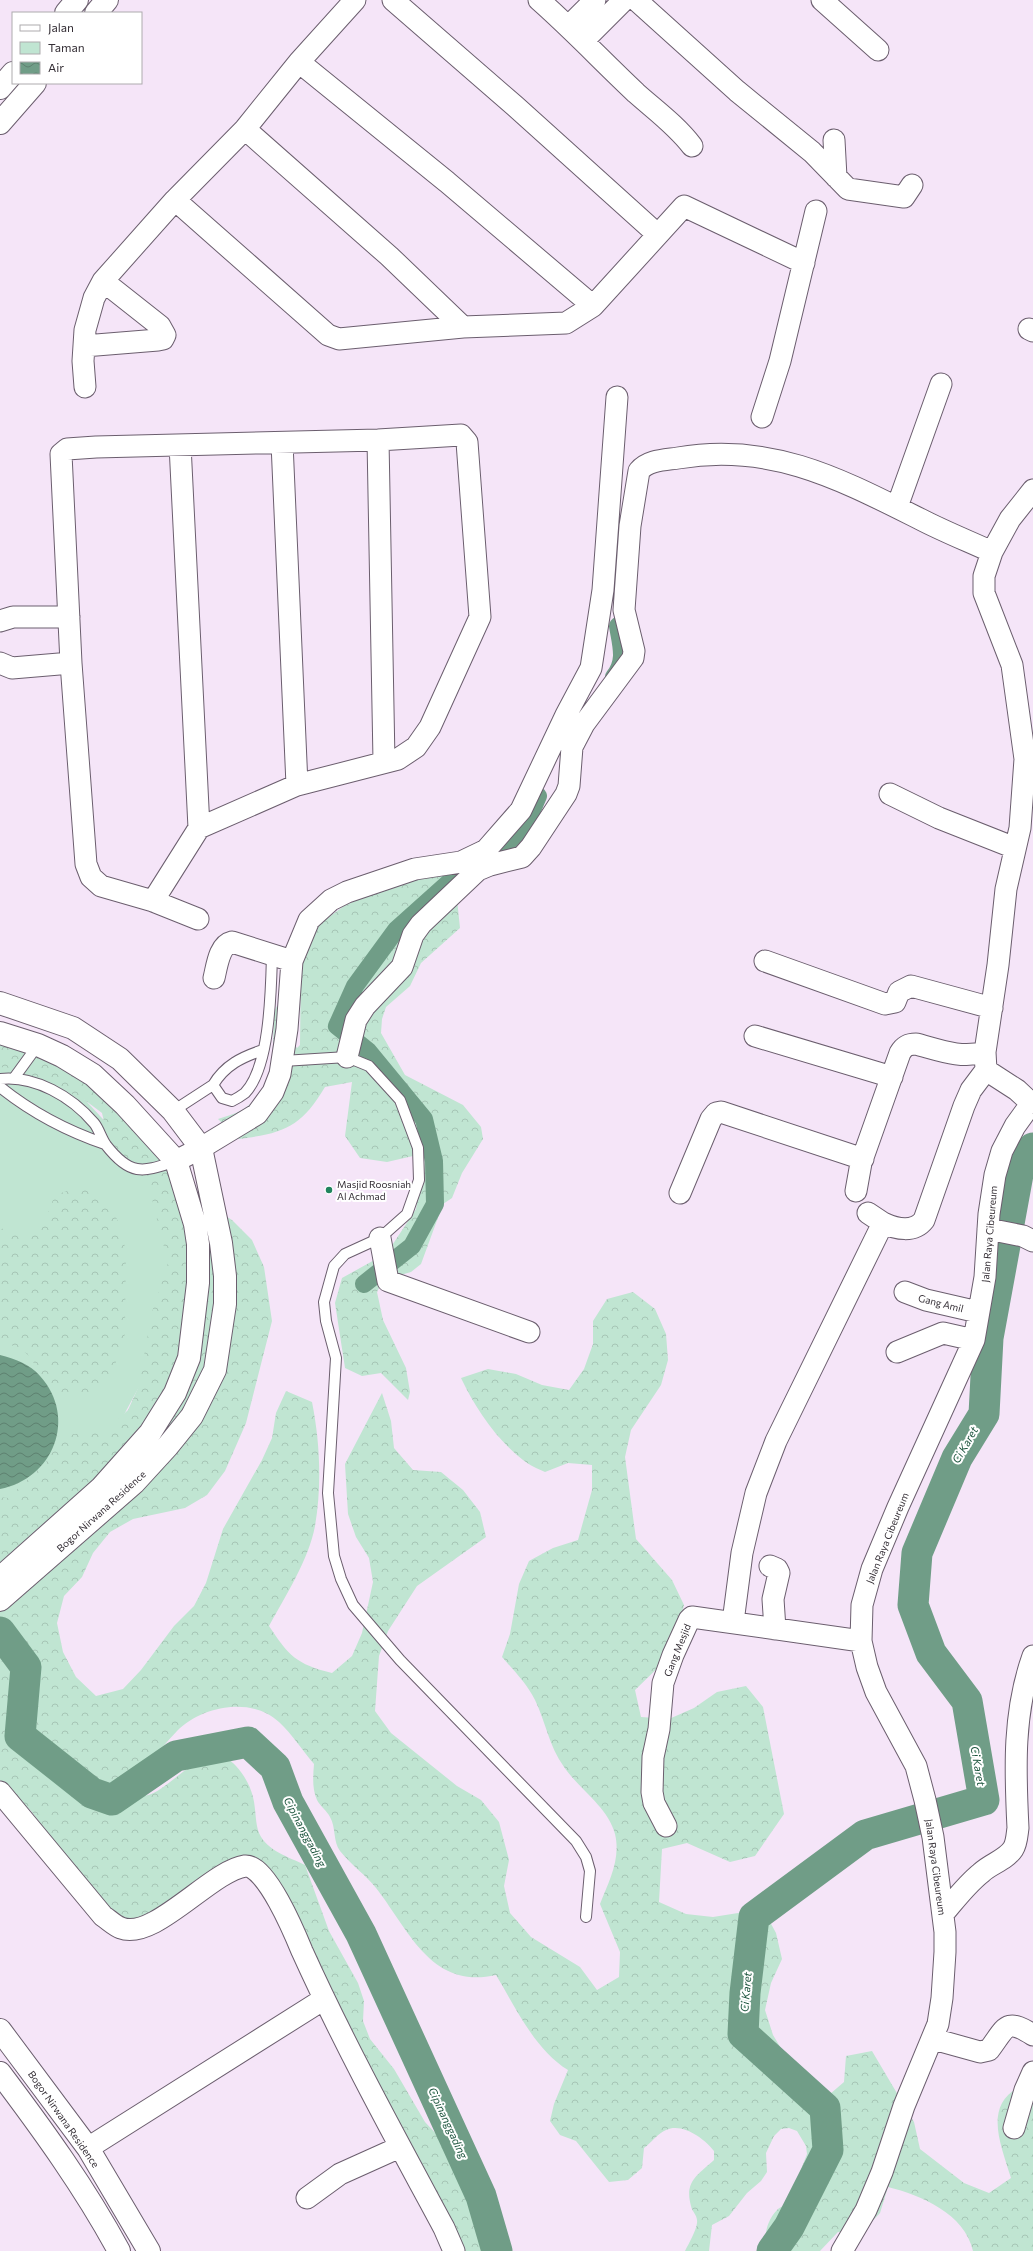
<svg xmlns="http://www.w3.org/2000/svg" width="1033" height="2251" viewBox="0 0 1033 2251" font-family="Commissioner,sans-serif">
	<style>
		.green { fill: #c0e5d2 }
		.forest { fill: url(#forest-crowns) }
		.water { fill: url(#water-waves) }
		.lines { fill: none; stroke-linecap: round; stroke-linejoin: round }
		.canal { stroke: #709d87; stroke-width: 18 }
		.river { stroke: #709d87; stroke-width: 31 }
		.service-casing { stroke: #6b5e6e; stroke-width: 12 }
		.minor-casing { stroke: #6b5e6e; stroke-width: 23 }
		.tertiary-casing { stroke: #6b5e6e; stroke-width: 24 }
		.service { stroke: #fff; stroke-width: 10 }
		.minor { stroke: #fff; stroke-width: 21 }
		.tertiary { stroke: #fff; stroke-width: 22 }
		.poi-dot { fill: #20845e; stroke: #fff; stroke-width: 1.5 }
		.labels { text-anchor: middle; stroke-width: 4; stroke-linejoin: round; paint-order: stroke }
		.poi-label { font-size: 10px; fill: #342e35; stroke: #fff; text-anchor: start }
		.street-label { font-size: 10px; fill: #342e35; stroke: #fff }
		.water-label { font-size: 11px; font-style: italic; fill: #1d553e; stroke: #fff }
	</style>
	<defs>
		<pattern id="forest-crowns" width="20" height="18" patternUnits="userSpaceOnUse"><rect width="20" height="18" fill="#c0e5d2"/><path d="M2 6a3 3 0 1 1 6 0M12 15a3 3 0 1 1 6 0" fill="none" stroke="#a6c5b5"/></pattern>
		<pattern id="water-waves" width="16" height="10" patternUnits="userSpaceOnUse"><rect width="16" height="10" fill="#709d87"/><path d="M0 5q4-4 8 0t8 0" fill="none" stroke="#5d806f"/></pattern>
	</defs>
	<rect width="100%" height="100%" fill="#f5e5f8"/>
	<!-- green -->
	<path class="green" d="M0,1059L73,1087L158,1178L179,1313L100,1459L0,1535Z"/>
	<!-- forest -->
	<path class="forest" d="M441,871L455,880L460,928L421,963L410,986L386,1007L382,1019L381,1033L405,1075L463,1105L481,1127L483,1139L462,1173L452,1198L443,1204L421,1264L411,1272L383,1280L377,1292L383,1320L406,1368L410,1392L408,1400L381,1373L362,1376L345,1368L335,1303L342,1278L387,1253L416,1209L420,1183L413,1156L387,1162L360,1158L345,1136L352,1082L325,1087C301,1127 285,1133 239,1139L218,1119C226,1116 235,1114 242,1110C278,1088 272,1049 274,1012L277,1006L282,1003L294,1044L297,1048L300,1045L301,958L311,930L344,906L393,883Z
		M0,1045L21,1049L61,1066L88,1083L208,1205L232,1220L252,1240L264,1267L272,1321L246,1423L225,1471L207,1495L185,1508L133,1519L110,1532L93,1553L82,1577L64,1596L57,1623L63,1652L76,1677L96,1696L123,1689L141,1670L174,1626L194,1606L206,1583L223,1529L262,1460L272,1438L276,1413L286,1391L312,1402C320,1442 322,1485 315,1526C309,1559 285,1597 269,1626C289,1656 296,1664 332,1673L352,1656L362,1633L373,1582L369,1558L356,1537L348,1514L345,1464L382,1393L391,1421L394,1448L413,1470L441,1472L463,1490L480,1512L486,1537L417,1586L388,1631L379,1656L375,1711L391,1733L457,1786L481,1800L499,1822L509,1860L504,1886L510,1913L531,1937L580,1967L597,1990L619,1977L620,1952L600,1904C609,1881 621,1859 615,1834C608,1807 579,1789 564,1767C549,1746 546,1723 535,1700C527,1684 514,1671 502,1657L510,1634L519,1584L529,1561L553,1548L578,1540L592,1490V1465L568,1463L545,1472C538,1469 529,1465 523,1460C497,1440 475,1408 461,1378L488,1369L516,1374L542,1385L569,1390L584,1369L593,1344V1321L607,1299L633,1292L655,1309L666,1334L668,1360L661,1385L631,1430L625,1457L636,1539L672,1580L684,1605L672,1654L635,1690L641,1717L669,1719L694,1708L717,1692L746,1686L763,1707L784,1814L755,1856L730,1862L687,1843L662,1849L659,1902L686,1914L713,1917L763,1909L776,1933L782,1959L771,1983L765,2010L773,2035L802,2083L823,2100L844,2082L846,2056L872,2051L914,2122L920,2149L964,2183L989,2193L1011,2178C999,2139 980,2098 1033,2081V2251H973C965,2214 921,2195 888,2187L880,2213L862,2232H838L820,2251H769C762,2238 767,2220 777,2210C781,2206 789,2204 794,2202L796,2206L800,2172L807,2154L806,2146L797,2131L789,2128L781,2129L774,2136L766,2153L767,2172L761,2181L747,2193L729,2216L712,2225L709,2251H685C689,2243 696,2231 697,2223C698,2215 692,2212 691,2206C684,2181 698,2175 714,2160V2151C705,2139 682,2122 666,2130C658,2133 651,2143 644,2148L642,2168L628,2180L609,2182L576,2141L560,2135L550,2121L554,2104L568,2070C535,2050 516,2008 496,1975C431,1990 409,1930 376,1888C366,1875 351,1865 340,1851C333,1842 336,1827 330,1817C327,1811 320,1806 317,1800C312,1789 313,1776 314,1764C303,1751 292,1734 279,1722C251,1696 202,1706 177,1731C158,1751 149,1767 122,1777L126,1795C133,1795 142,1797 148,1795C174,1788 208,1734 236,1766C244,1775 250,1785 253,1797C256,1808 255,1823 259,1833C267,1851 289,1857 305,1865L329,1931L358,1983L364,2001L363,2021L370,2039L394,2069L425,2122L439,2137L481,2196L491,2225L490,2251H451L250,1862L138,1922L114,1915L51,1838L31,1811L0,1780V1497L8,1498L47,1461L57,1437L109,1428L128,1410L138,1388L152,1312L168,1263L150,1191L113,1161L102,1113L82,1098L10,1068L0,1067Z
		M82,1186L106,1199L119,1223L126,1251L125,1334L118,1359L104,1382L83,1396L60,1398L46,1379L40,1376C32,1355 23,1346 0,1343V1228L25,1236L45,1219L55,1195Z"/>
	<!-- water -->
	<path class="water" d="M0,1355C15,1359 30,1364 40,1376C78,1418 53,1479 0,1489Z"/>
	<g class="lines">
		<!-- canal -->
		<path class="canal" d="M614,677C627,661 621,645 618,626
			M364,1284L412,1246L435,1204L434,1161L424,1119L368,1051L337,1026L355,986L396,930L463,870L503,847L526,824L538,796"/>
		<!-- river -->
		<path class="river" d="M0,1632L26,1667L20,1736L92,1793L112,1800L176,1756L248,1742L275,1767L288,1802L361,1934L481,2196L497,2251
			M772,2251L789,2227L828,2150L825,2108L743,2034L745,1993L754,1917L865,1835L984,1800L967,1701L931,1653L913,1605L917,1553L957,1458L984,1414L988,1338L1019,1169L1033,1148"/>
		<!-- service casing -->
		<g class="service-casing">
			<path id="service" d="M263,1050C242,1057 225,1065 213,1085L222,1098L232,1101C236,1099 241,1096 245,1093C270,1067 271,991 272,955
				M283,1061L347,1057L369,1066L400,1100L418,1148L419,1180L407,1214L380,1238L345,1254L334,1266L324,1302L326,1321L336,1358L328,1493L334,1556L341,1579L353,1605L400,1660L576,1841L586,1857L590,1871L586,1917
				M14,1078L38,1045
				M0,1079C35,1075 72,1097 94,1123C99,1129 101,1138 106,1145C113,1154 125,1167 137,1169C150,1171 163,1165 176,1161
				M0,1087C31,1112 67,1131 105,1144
				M173,1111L213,1085"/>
		</g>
		<!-- minor casing -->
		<g class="minor-casing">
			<path id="minor" d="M393,0L515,106L657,234
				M539,0C573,30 603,62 636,93C655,110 676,125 692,146
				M636,0L737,91L812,152L848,189L904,197L912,185
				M822,0L878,50
				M569,26L595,0
				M584,40L624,0
				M299,62L447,182L593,306
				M245,129L389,256L463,327
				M834,140L836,177
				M175,200L328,335L339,339L463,327L566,323L593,306L684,206L804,263
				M1029,329L1033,331
				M84,346L158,340L163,339L165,335L160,326L103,281
				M85,387L83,361L85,330L94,298L103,281L175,200L245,129L299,62L355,0
				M762,417L780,361L816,211
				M378,440L384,761
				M282,443L297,785
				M180,445L199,828
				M897,507L941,384
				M0,621L13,617H69
				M0,663L12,668L71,663
				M890,794L939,818L1015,848
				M153,901L199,828L297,785L398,759L416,747L430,727L480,617L467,442L461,435L378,440L96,447L67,449L61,454L71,663L86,864L91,877L101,886L153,901L198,919
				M765,961L885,1004L895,1002L899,992L911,986L992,1008
				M214,978C217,966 219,945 232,942L292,961
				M755,1036L892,1077
				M347,1057L356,1020L365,1006L402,967L413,935L421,924L478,870L490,865L522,857L531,847L566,794L569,786L572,747L584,724L633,658L634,651L624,610L630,526L639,471C648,460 665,460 678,458C771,442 840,479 920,519C943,531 968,541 992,552
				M1031,1103L1017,1090L986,1070L985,1052L998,965L1006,889L1020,828L1025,759L1012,665L984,593V576L992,552L1010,519L1033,490
				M176,1161L201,1148L257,1114L273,1092L280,1074L287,1029L292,961L309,920L331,900L347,892L415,869L461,862L486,850L521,810L566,715L591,668L603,590L617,397
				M856,1191L861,1163L900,1053C904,1046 908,1044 916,1044C939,1050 961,1059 985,1052
				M680,1193L711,1119L716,1113L721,1112L863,1159
				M868,1213L883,1223
				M988,1229L1023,1236L1033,1241
				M380,1238L388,1281L529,1332
				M905,1292L926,1300L978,1312
				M897,1352L943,1333L974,1340
				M770,1566L777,1569L779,1573L773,1599L775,1629
				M733,1622L742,1553L756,1493L776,1441L883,1223C896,1229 914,1233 924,1220L964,1106L971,1090L986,1070
				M0,1792L103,1916C109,1920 115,1926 121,1928C154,1941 211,1871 245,1866C266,1864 295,1934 302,1951C345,2046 395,2137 444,2228L454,2251
				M666,1826L654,1803L652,1792L653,1757L659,1729L663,1683L673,1655L689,1620L692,1617L861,1641
				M943,1914C955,1900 966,1885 981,1873C990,1864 1006,1860 1013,1849C1017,1843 1017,1834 1018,1828C1015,1769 1013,1712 1033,1656
				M933,2039L980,2052L989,2050C1006,2028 1005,2017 1033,2035
				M1014,2128L1025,2090L1033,2072
				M88,2148L324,1999
				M307,2198L340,2174L400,2147
				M842,2251L866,2210L882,2172L904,2106L938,2024L942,1998L945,1952V1932L933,1837L925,1800L916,1766L876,1692L867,1667L861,1641L862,1605L872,1569L898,1507L974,1340L985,1277L989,1214L995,1175L1002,1151L1015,1126L1033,1101"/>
		</g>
		<!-- tertiary casing -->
		<g class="tertiary-casing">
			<path id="tertiary" d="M66,13L77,0
				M96,13L107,0
				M0,88L13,73
				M0,123L35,83
				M0,1003L73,1028L120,1059L173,1111L201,1148L221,1243L225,1276V1304L215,1370L192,1416L167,1447L134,1483L0,1600
				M0,1033L38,1045L62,1056L93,1075L125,1105L176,1161L195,1224L198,1244V1283L189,1358L175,1393L150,1433L101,1488L0,1578
				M0,2030L88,2148L149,2251
				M0,2073C43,2130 85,2188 119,2251"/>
		</g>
		<!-- service -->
		<use href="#service" class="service"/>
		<!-- minor -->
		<use href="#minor" class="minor"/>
		<!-- tertiary -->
		<use href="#tertiary" class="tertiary"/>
	</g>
	<!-- markers -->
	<circle class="poi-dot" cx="329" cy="1190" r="4"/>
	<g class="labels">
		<!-- poi labels -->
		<g class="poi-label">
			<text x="337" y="1188">Masjid Roosniah<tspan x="337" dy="12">Al Achmad</tspan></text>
		</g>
		<!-- street labels -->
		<g class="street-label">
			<text transform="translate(989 1234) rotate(-85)" y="4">Jalan Raya Cibeureum</text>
			<text transform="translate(941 1303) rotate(14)" y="4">Gang Amil</text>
			<text transform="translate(101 1511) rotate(-42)" y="4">Bogor Nirwana Residence</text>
			<text transform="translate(887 1538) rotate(-68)" y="4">Jalan Raya Cibeureum</text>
			<text transform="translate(677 1650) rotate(-68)" y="4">Gang Mesjid</text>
			<text transform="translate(936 1867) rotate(82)" y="4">Jalan Raya Cibeureum</text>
			<text transform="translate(64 2119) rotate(55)" y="4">Bogor Nirwana Residence</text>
		</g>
		<!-- water labels -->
		<g class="water-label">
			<text transform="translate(965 1445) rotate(-60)" y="4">Ci Karet</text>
			<text transform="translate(978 1766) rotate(80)" y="4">Ci Karet</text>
			<text transform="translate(305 1832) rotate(62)" y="4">Cipinanggading</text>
			<text transform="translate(746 1992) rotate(-85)" y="4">Ci Karet</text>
			<text transform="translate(448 2123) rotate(65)" y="4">Cipinanggading</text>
		</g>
	</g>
	<!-- legend -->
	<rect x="12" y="12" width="130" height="72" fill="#ffffff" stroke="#aeabae"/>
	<rect x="20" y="25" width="20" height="6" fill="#ffffff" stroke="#aeabae"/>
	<text x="48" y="32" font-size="12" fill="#342e35">Jalan</text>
	<rect x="20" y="42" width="20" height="12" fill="#c0e5d2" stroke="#aeabae"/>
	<text x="48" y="52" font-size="12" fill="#342e35">Taman</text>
	<rect x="20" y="62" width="20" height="12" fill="url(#water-waves)" stroke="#aeabae"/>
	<text x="48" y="72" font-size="12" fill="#342e35">Air</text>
</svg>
